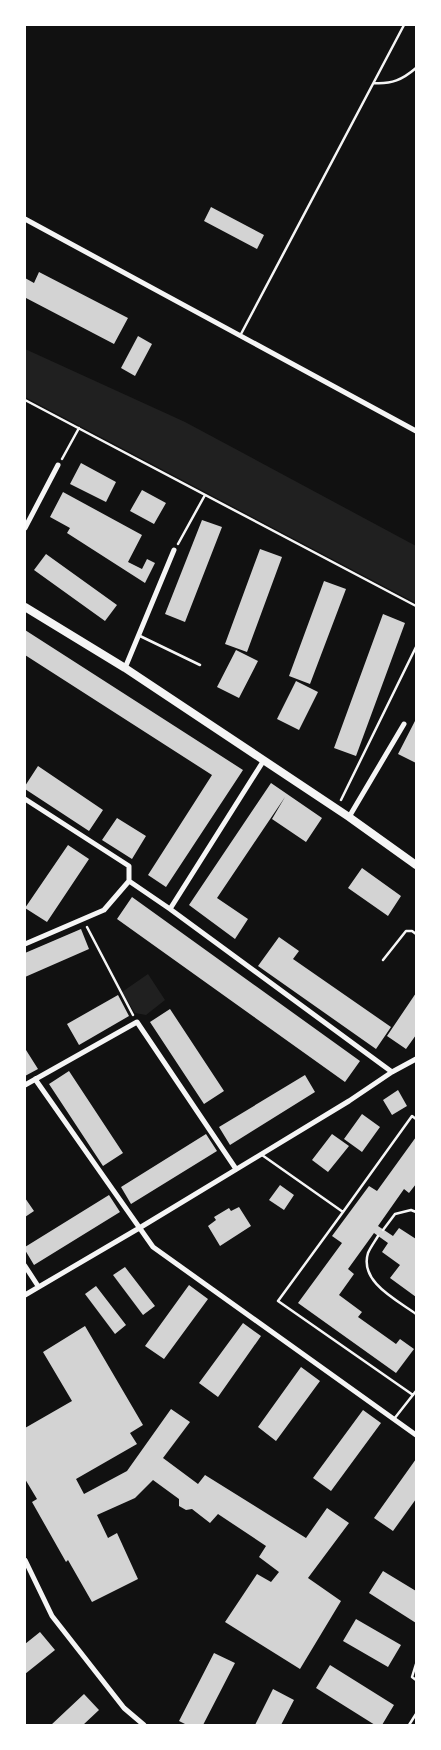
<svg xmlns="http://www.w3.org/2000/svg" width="441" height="1750" viewBox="0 0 441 1750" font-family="'Golos Text',sans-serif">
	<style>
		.green { fill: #202020 }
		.building { fill: #d3d3d3 }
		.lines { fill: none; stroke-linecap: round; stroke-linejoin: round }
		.path { stroke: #f5f5f5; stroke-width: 2.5 }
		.service { stroke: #f5f5f5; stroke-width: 2.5 }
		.minor { stroke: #f5f5f5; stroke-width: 5 }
		.secondary { stroke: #f5f5f5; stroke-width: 8 }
	</style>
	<rect width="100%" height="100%" fill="#111"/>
	<!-- green -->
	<path class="green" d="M25,349L185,422L416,546V603L25,397Z
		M148,974L165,1000L146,1015L135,1013L122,992Z"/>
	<!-- building -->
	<path class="building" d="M211,207L264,235L257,249L204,221Z
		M39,272L128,318L114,344L26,298L25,301V278L34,283Z
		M138,336L152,344L135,376L121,368Z
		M81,463L116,482L106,502L70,484Z
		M142,490L166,503L154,524L130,511Z
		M63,492L142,535L128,562L142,569L147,559L155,563L145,583L67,533L70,528L50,517Z
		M202,520L222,527L185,622L165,614Z
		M260,549L282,557L247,652L225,644Z
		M46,554L117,605L105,621L34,570Z
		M324,581L346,589L310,684L289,676Z
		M383,614L405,623L356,756L334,748Z
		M25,630L243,770L166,887L148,875L212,775L25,655Z
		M236,650L258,661L239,698L217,687Z
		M296,681L318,692L299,730L277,719Z
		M416,719V763L398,754Z
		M38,766L103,810L89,831L25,789V786Z
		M271,783L322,818L306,842L272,819L285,797L217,898L248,919L235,939L189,905Z
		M117,818L146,836L132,859L102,840Z
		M68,845L89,859L47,922L25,908Z
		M362,868L401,896L388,916L348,888Z
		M132,897L360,1061L345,1082L117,919Z
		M81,929L89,949L25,977V953Z
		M279,937L299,951L293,959L391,1027L376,1049L258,966Z
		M416,993V1035L406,1049L387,1036Z
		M118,995L129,1016L79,1045L67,1024Z
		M170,1009L224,1091L204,1104L150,1022Z
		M26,1050L38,1069L25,1076V1051Z
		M69,1071L123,1153L103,1166L49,1084Z
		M305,1075L315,1092L230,1145L219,1127Z
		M398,1090L407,1106L392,1115L383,1100Z
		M362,1114L380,1127L362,1152L344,1139Z
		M206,1134L217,1151L131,1204L121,1187Z
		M332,1134L349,1146L328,1172L312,1160Z
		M416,1137V1184L409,1193L404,1189L378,1226L393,1236L399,1228L416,1239V1297L390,1278L400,1265L382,1252L388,1243L374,1233L348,1269L354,1274L339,1295L362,1312L358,1317L396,1344L400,1339L414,1349L396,1373L298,1303L342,1243L332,1236L369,1186L377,1191Z
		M280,1185L294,1195L284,1210L269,1200Z
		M109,1195L120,1212L34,1265L25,1250V1247Z
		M25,1198L34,1211L25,1217Z
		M239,1207L251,1226L220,1246L208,1226L216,1220L214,1217L229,1208L231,1211Z
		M125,1267L155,1306L143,1315L113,1275Z
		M189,1285L208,1299L164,1359L145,1346Z
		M96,1286L126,1325L115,1334L85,1294Z
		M243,1323L261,1336L218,1397L199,1383Z
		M85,1326L143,1425L130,1433L137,1444L76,1479L84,1494L127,1471L171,1409L190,1422L163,1458L198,1484L205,1475L306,1538L327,1508L349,1523L308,1578L341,1601L300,1669L225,1622L257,1574L271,1582L279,1572L259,1557L266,1546L218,1514L210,1523L192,1509L186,1510L179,1506V1499L153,1480L135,1498L97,1515L108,1538L117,1533L138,1579L92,1602L68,1560L66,1562L32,1502L37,1499L25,1479V1428L72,1401L43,1352Z
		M301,1367L320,1381L276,1441L258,1427Z
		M363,1410L381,1423L331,1491L313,1478Z
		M416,1459V1499L393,1531L374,1518Z
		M383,1571L416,1591V1623L369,1593Z
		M356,1619L401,1645L388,1667L343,1641Z
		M40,1632L55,1650L25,1674V1644Z
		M214,1653L235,1663L203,1725H187L179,1721Z
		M330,1665L394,1705L382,1725H375L316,1688Z
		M273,1689L294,1700L281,1725H255Z
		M84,1694L99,1710L83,1725H51Z"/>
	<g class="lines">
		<!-- path -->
		<path class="path" d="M25,400L416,606
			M62,459L79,428
			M178,544L205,495
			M341,800L416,647
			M87,927L133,1015"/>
		<!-- service -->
		<path class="service" d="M374,83C392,84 402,80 416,68
			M241,334L404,25
			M140,636L200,665
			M383,960L406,931H412L416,934
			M262,1155L343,1212L278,1301L413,1395
			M343,1212L412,1116L416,1119
			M383,1230L395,1214L411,1210L416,1212
			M378,1236C375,1241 370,1248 368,1253C359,1282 397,1300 416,1314
			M394,1419L416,1391
			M416,1664L412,1677L416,1680
			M409,1725L416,1714"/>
		<!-- minor -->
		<path class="minor" d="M25,219L416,431
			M25,528L58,465
			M125,668L174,550
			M25,799L129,866V881L104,910L25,944
			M349,817L404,724
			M129,881L170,909L392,1072
			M170,909L264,760
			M35,1079L153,1247L416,1435
			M25,1085L137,1022L236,1169
			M25,1266L38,1286
			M25,1295L141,1227L349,1101L392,1072L416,1059
			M25,1560L52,1616L124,1708L144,1725"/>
		<!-- secondary -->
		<path class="secondary" d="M25,607L125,668L349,817L416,865"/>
	</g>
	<!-- border -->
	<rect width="441" height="1750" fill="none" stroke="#ffffff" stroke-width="52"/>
</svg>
